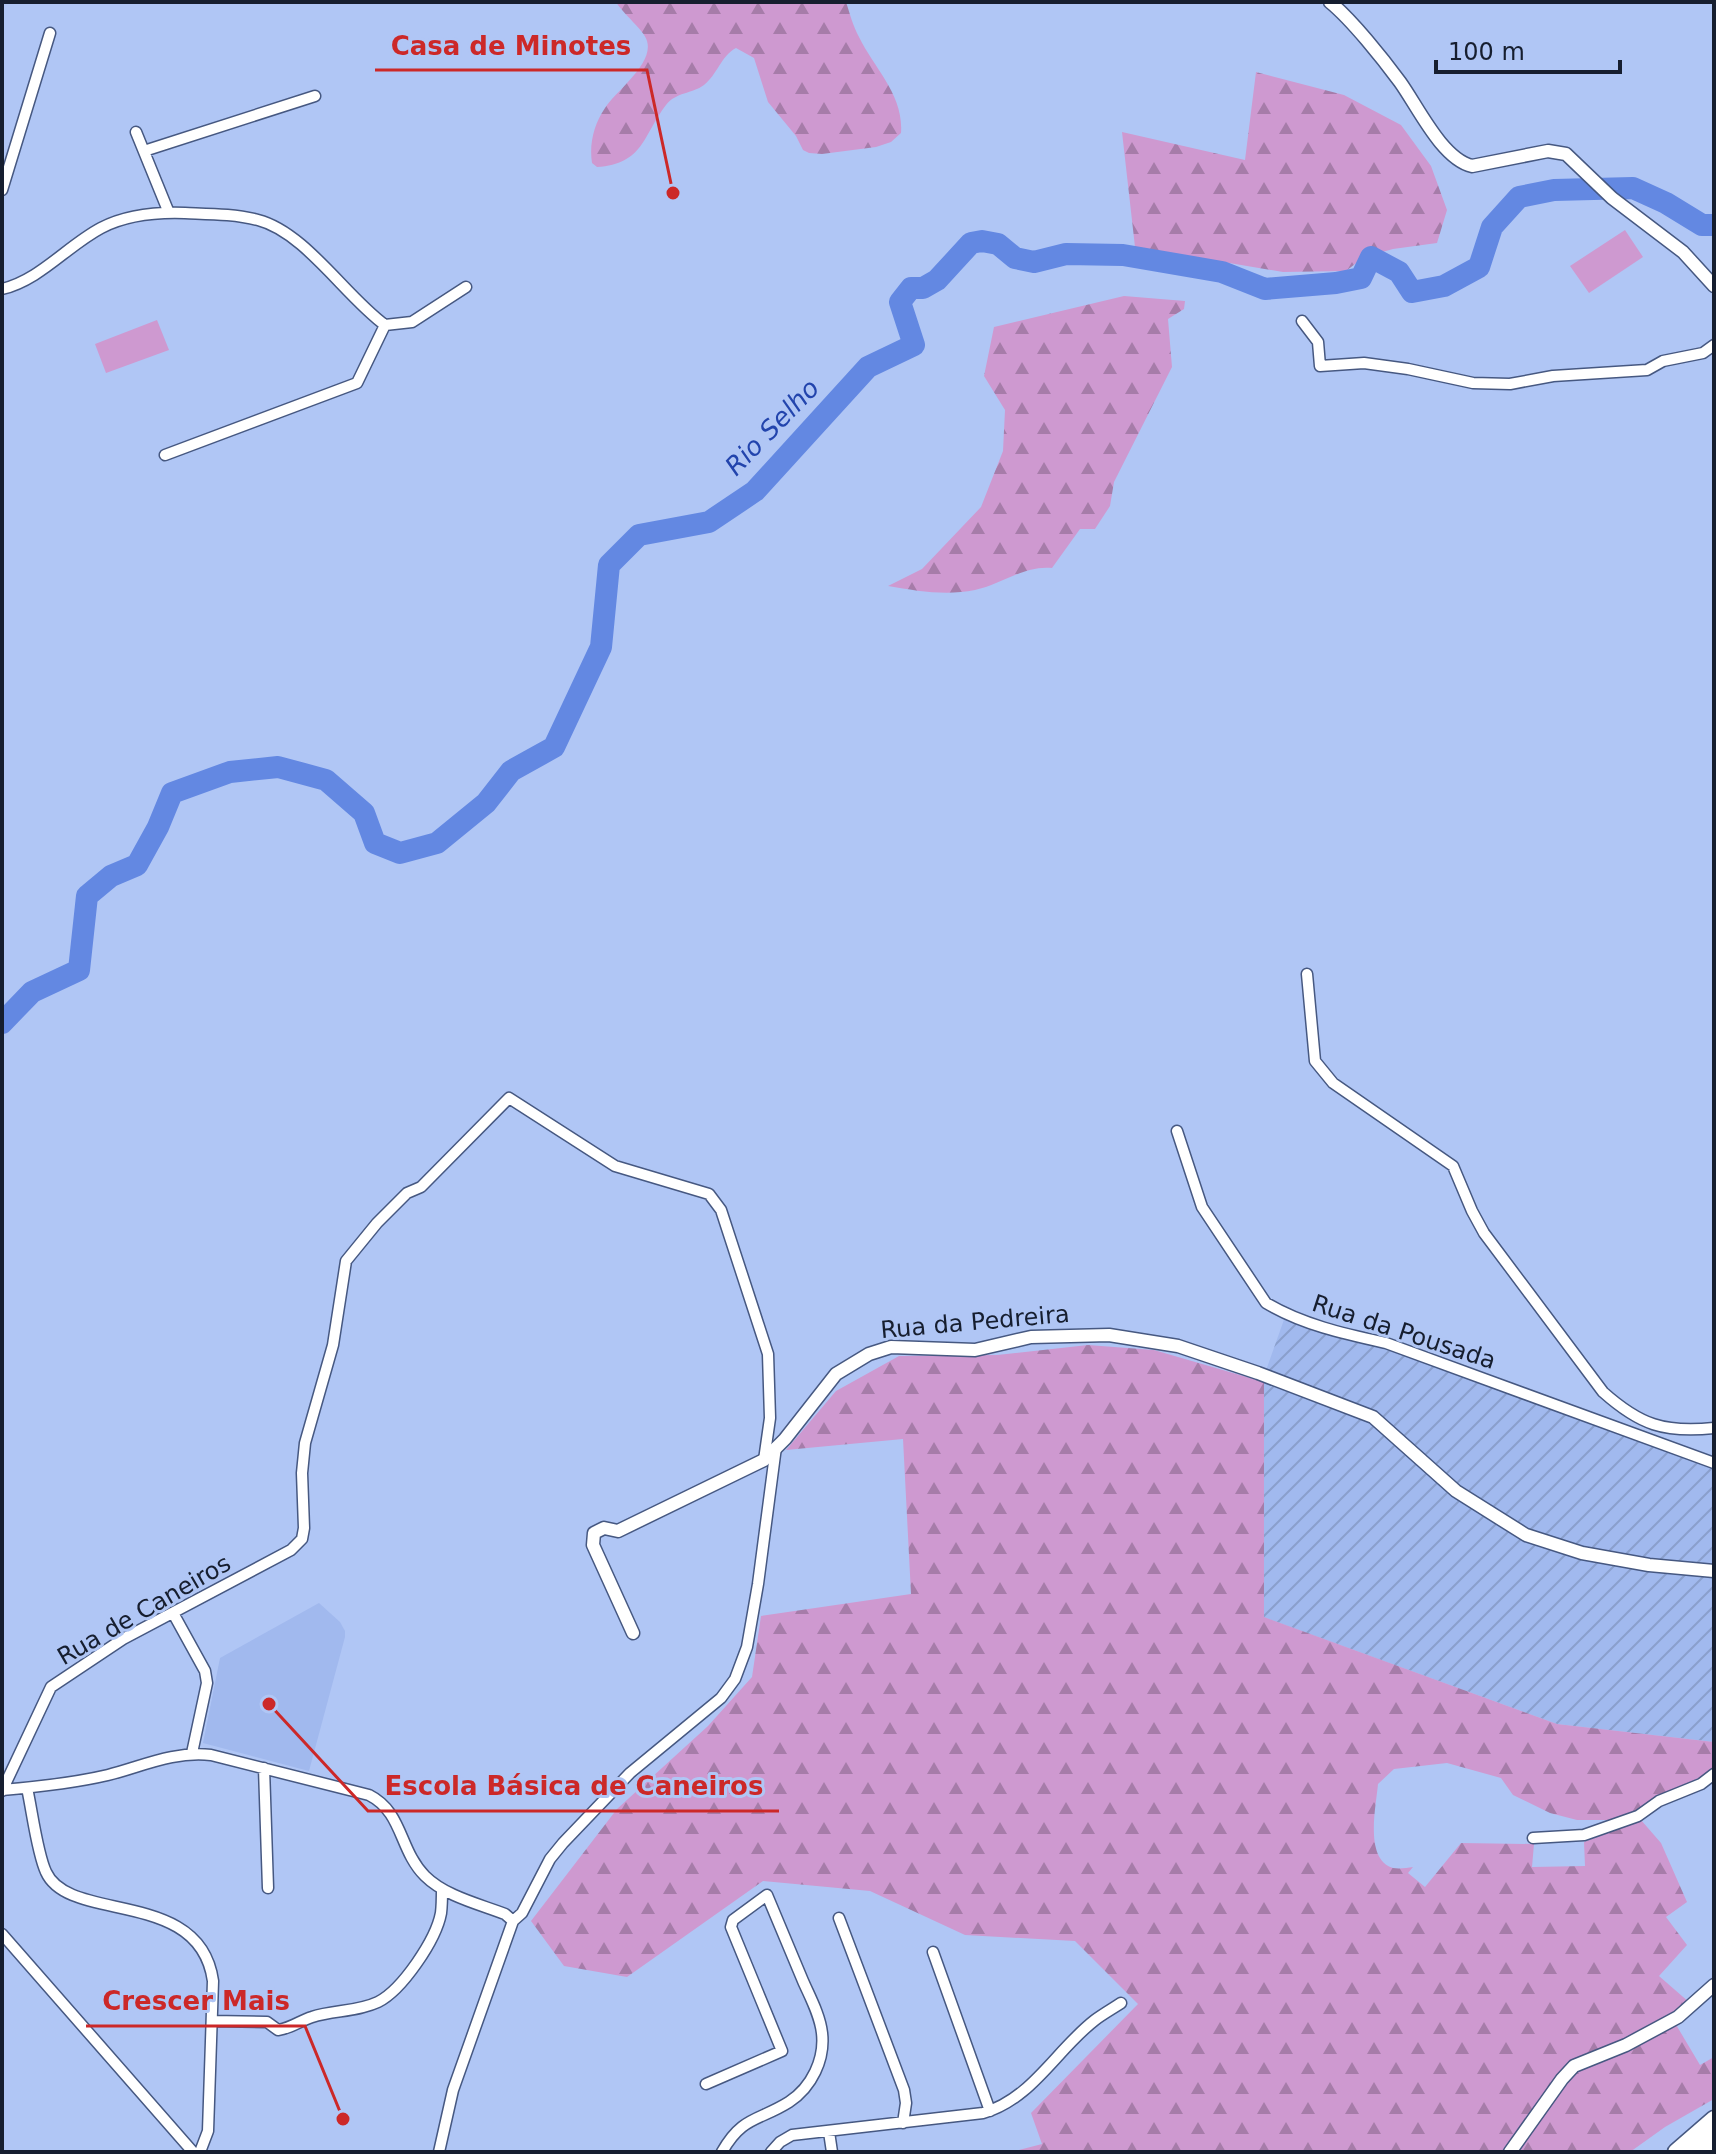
<svg xmlns="http://www.w3.org/2000/svg" width="1716" height="2154" viewBox="0 0 1716 2154" font-family="'DejaVu Sans',sans-serif">
	<style>
		.built { fill: #a1b9ee }
		.industrial { fill: url(#industrial-furrows) }
		.green { fill: #ce99d0 }
		.forest { fill: url(#forest-firs) }
		.lines { fill: none; stroke-linecap: round; stroke-linejoin: round }
		.river { stroke: #6388e2; stroke-width: 22 }
		.minor-casing { stroke: #465881; stroke-width: 13 }
		.tertiary-casing { stroke: #465881; stroke-width: 15 }
		.trunk-casing { stroke: #465881; stroke-width: 19 }
		.minor { stroke: #fff; stroke-width: 10 }
		.tertiary { stroke: #fff; stroke-width: 12 }
		.trunk { stroke: #fff; stroke-width: 16 }
		.labels { text-anchor: middle; stroke-width: 6; stroke-linejoin: round; paint-order: stroke }
		.street-label { font-size: 24px; fill: #161e2f; stroke: #b0c6f5 }
		.water-label { font-size: 26px; font-style: italic; fill: #2244ad; stroke: #b0c6f5 }
		.leader { fill: none; stroke: #cc2828; stroke-width: 3 }
		.callout-dot { fill: #cc2828; stroke: #b0c6f5; stroke-width: 3 }
		.callout-label { font-size: 26px; text-anchor: middle; font-weight: bold; fill: #cc2828; stroke: #b0c6f5; stroke-width: 6; stroke-linejoin: round; paint-order: stroke }
	</style>
	<defs>
		<pattern id="industrial-furrows" width="10" height="10" patternUnits="userSpaceOnUse" patternTransform="scale(2)"><rect width="10" height="10" fill="#a1b9ee"/><path d="M-1 1l2-2M0 10L10 0M9 11l2-2" fill="none" stroke="#8a9fcc"/></pattern>
		<pattern id="forest-firs" width="22" height="20" patternUnits="userSpaceOnUse" patternTransform="scale(2)"><rect width="22" height="20" fill="#ce99d0"/><path d="M5 1l3.5 6h-7zM16 11l3.5 6h-7z" fill="#a67ca9"/></pattern>
	</defs>
	<rect width="100%" height="100%" fill="#b0c6f5"/>
	<!-- built -->
	<path class="built" d="M319,1603L340,1622L345,1631V1637L309,1771L203,1743L220,1658Z"/>
	<!-- industrial -->
	<path class="industrial" d="M1286,1314L1714,1464V1742L1557,1724L1263,1617L1264,1376Z"/>
	<!-- green -->
	<path class="green" d="M1625,230L1643,257L1589,293L1570,266Z
		M157,320L169,350L106,373L95,344Z"/>
	<!-- forest -->
	<path class="forest" d="M616,2H846C850,14 853,26 859,37C874,68 904,95 901,133L891,142L876,147L822,154L809,153L803,150L796,136L768,102L754,58L736,48C721,56 717,75 704,85C692,94 676,92 666,105C643,135 644,164 597,167L592,163C589,144 594,124 605,108C616,91 654,64 647,41C644,30 623,14 616,2Z
		M1256,72L1344,95L1401,125L1431,166L1447,210L1437,243L1393,249L1364,257L1346,271L1283,272L1135,247L1122,132L1245,160Z
		M1124,296L1185,301L1184,309L1168,319L1172,367L1114,482L1110,506L1095,529H1080L1052,568C1024,565 1001,585 975,590C946,596 917,591 888,586L922,569L981,507L1003,451L1005,410L984,376L994,327Z
		M1088,1345L1154,1350L1264,1382V1617L1557,1724L1714,1742V1771L1662,1795L1623,1820H1577L1550,1813L1513,1795L1501,1778L1447,1763L1394,1769L1378,1784C1376,1807 1364,1859 1393,1868C1399,1869 1407,1868 1413,1867L1408,1873L1425,1887L1461,1843L1534,1844L1532,1867L1585,1866L1584,1842L1641,1820L1661,1843L1687,1902L1666,1917L1687,1945L1659,1976L1690,2003L1675,2023L1700,2065L1714,2057V2099L1665,2127L1630,2152H1011L1042,2144L1031,2113L1138,2004L1075,1941L965,1935L870,1891L763,1881L627,1977L564,1966L531,1921L617,1809L708,1726L752,1677L761,1616L911,1594L903,1439L786,1450L836,1391L899,1356L997,1355Z"/>
	<g class="lines">
		<!-- river -->
		<path class="river" d="M2,1023L32,992L79,970L87,896L111,876L137,865L158,827L172,793L230,772L278,767L326,780L364,813L375,843L400,853L437,843L486,803L511,771L554,747L601,647L609,565L639,535L709,522L755,491L868,367L914,345L900,302L911,288H923L937,280L971,243L982,241L998,244L1015,258L1034,262L1066,254L1123,255L1222,272L1265,289L1336,283L1361,278L1371,257L1399,272L1412,292L1444,286L1479,267L1492,227L1519,197L1554,190L1633,188L1666,203L1702,225H1714"/>
		<!-- minor casing -->
		<g class="minor-casing">
			<path id="minor" d="M136,132L169,213
				M144,151L315,96
				M2,190L50,33
				M2,289C40,280 67,246 101,228C126,215 157,212 185,213C209,214 235,214 258,220C305,232 346,297 385,325L412,322L466,287
				M1302,321L1318,342L1320,366L1364,363L1408,369L1473,383L1510,384L1553,376L1647,370L1663,361L1703,353L1714,345
				M165,455L357,383L385,325
				M1307,974L1315,1061L1333,1083L1453,1166L1472,1211L1484,1233L1603,1392C1640,1425 1664,1433 1714,1428
				M1177,1131L1202,1207L1266,1303C1303,1325 1345,1334 1386,1343L1714,1463
				M173,1613L205,1671L207,1683L192,1753
				M264,1768L268,1888
				M27,1788C32,1810 37,1853 46,1872C69,1924 200,1887 213,1981L208,2131L200,2152
				M2,1790C37,1787 74,1783 108,1775C143,1766 173,1751 211,1755L369,1795C403,1812 399,1850 425,1876C445,1896 479,1904 505,1914L513,1921
				M2,1791L51,1687L123,1639L291,1550L302,1539L304,1528L302,1473L305,1443L333,1345L346,1261L377,1223L407,1193L421,1187L509,1098L615,1166L709,1194L721,1210L768,1354L770,1418L764,1460
				M1533,1838L1584,1835L1638,1816L1659,1801L1701,1784L1714,1774
				M839,1918L904,2090L906,2103L903,2123
				M513,1921L522,1913L550,1859L563,1843L630,1773L721,1698L735,1679L747,1647L758,1584L776,1447
				M2,1934L193,2152
				M933,1952L990,2111
				M212,2021L267,2022L278,2030C292,2028 299,2021 312,2017C333,2010 357,2012 378,2002C402,1990 436,1940 441,1913C442,1905 442,1897 442,1889
				M706,2084L782,2051L731,1927L733,1920L767,1895C779,1924 791,1952 803,1981C810,1997 820,2015 822,2033C825,2059 812,2087 789,2102C759,2121 742,2116 722,2152
				M829,2132L832,2152
				M439,2152L453,2090L513,1921
				M771,2152L780,2142L792,2135L983,2113C1032,2099 1056,2050 1095,2020C1103,2014 1112,2009 1121,2003"/>
		</g>
		<!-- tertiary casing -->
		<g class="tertiary-casing">
			<path id="tertiary" d="M1330,2C1352,20 1383,59 1400,82C1418,107 1442,159 1472,166L1548,151L1566,154L1612,198L1683,252L1714,286
				M633,1633L593,1545L594,1533L604,1528L618,1531L764,1460L785,1439L836,1374L869,1354L891,1347L975,1350L1031,1337L1109,1335L1178,1346L1258,1373L1373,1417L1456,1491L1526,1535L1582,1553L1649,1565L1714,1571
				M1510,2152L1562,2079L1574,2066L1626,2045L1678,2017L1714,1985"/>
		</g>
		<!-- trunk casing -->
		<g class="trunk-casing">
			<path id="trunk" d="M1676,2152L1714,2119
				M1698,2152L1714,2139"/>
		</g>
		<!-- minor -->
		<use href="#minor" class="minor"/>
		<!-- tertiary -->
		<use href="#tertiary" class="tertiary"/>
		<!-- trunk -->
		<use href="#trunk" class="trunk"/>
	</g>
	<g class="labels">
		<!-- street labels -->
		<g class="street-label">
			<text transform="translate(975 1322) rotate(-5)" y="8">Rua da Pedreira</text>
			<text transform="translate(1404 1332) rotate(18)" y="8">Rua da Pousada</text>
			<text transform="translate(144 1610) rotate(-30)" y="8">Rua de Caneiros</text>
		</g>
		<!-- water labels -->
		<g class="water-label">
			<text transform="translate(772 427) rotate(-46)" y="9">Rio Selho</text>
		</g>
	</g>
	<!-- callouts -->
	<path class="leader" d="M673 193L647 70H375M269 1704L368 1811H779M343 2119L305 2026H86"/>
	<g class="callout-dot">
		<circle cx="673" cy="193" r="8"/>
		<circle cx="269" cy="1704" r="8"/>
		<circle cx="343" cy="2119" r="8"/>
	</g>
	<g class="callout-label">
		<text x="511" y="55">Casa de Minotes</text>
		<text x="574" y="1795">Escola Básica de Caneiros</text>
		<text x="196" y="2010">Crescer Mais</text>
	</g>
	<!-- border -->
	<rect width="1716" height="2154" fill="none" stroke="#161e2f" stroke-width="8"/>
	<!-- scale -->
	<path d="M1436 60v12h184v-12" fill="none" stroke="#161e2f" stroke-width="4"/>
	<text x="1448" y="60" font-size="24" fill="#161e2f" stroke="#b0c6f5" stroke-width="6" paint-order="stroke">100 m</text>
</svg>
